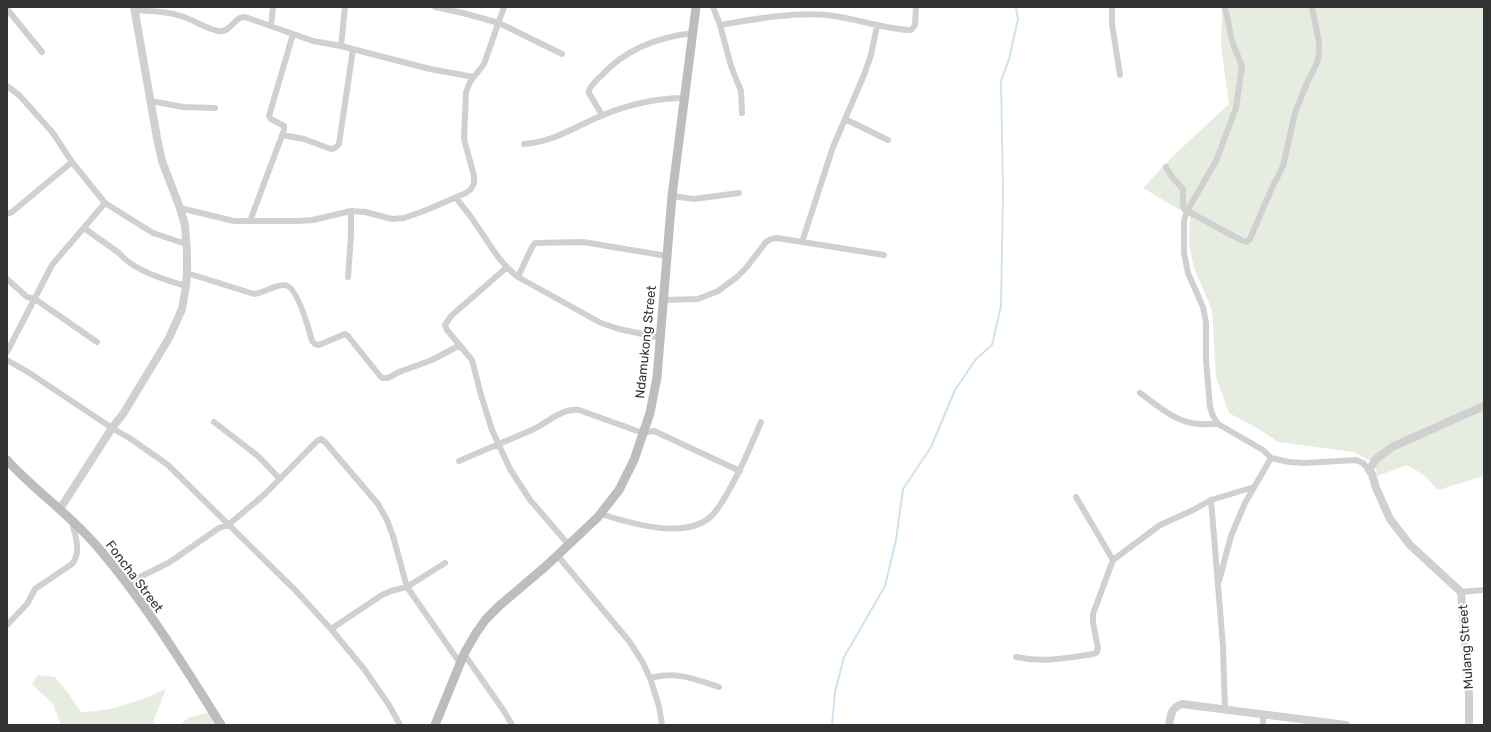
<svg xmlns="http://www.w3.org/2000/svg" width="1491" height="732" viewBox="0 0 1491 732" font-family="Rubik,sans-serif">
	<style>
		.green { fill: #e6ecdf }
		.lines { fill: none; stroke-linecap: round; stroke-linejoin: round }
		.stream { stroke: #cfe2ee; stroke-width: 2 }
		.minor { stroke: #d0d0d0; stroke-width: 6 }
		.tertiary { stroke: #d0d0d0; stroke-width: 8 }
		.secondary { stroke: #bdbdbd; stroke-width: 9 }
		.labels { text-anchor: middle; stroke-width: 4; stroke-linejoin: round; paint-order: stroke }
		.street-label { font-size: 13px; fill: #333; stroke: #fff }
	</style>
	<rect width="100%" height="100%" fill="#fff"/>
	<!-- green -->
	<path class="green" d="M1222,7H1484V476L1438,490L1424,475L1407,465L1377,476L1375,463L1353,452L1278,442L1259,429L1229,413L1216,377L1212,310L1194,268L1189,244L1190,216L1143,188L1174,155L1229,104L1221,46Z
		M38,675L55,677L68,693L81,712C111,712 139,701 166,689L153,722L158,725H61L53,704L32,684Z
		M213,711L221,725H180L188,718Z"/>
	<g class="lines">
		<!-- stream -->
		<path class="stream" d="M832,725L835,692L844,657L885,586L896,540L903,489L931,447L955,390L976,359L992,345L1001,306L1003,192L1001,81L1009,59L1018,19L1016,7"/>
		<!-- minor -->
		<path class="minor" d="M435,7L463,13L499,23L562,54
			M713,7L720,25L731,66L741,91L742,113
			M1112,7V24L1120,75
			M1225,7L1232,41L1242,66L1236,108L1216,161L1187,211L1184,221V253L1188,273L1203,307L1206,323V360L1210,407L1213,416L1218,424L1263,450L1271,458L1289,462L1304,463L1356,460L1363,463L1369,470
			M7,9L42,52
			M135,10C150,11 167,11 181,16C194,20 206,29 219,31C231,33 234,16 245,17L313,41L341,46L430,69L474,77
			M720,25C755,19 792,12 827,15C856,18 882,29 911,30L915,25L916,7
			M271,26L273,7
			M341,46L345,7
			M7,86L19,95L53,133L72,162L105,203L153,233L186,244
			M151,101L183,107L215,108
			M602,115L589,93V90C592,84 597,80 602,75C626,49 658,37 693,33
			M845,119L888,140
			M282,135L304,139L331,149L335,148L339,144L353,49
			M524,144C554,142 574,127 601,116C629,104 655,98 685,98
			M1166,167L1172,177L1183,189V205L1185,210L1243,241L1246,242L1250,239L1272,188L1283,166L1295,113L1307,83L1317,63L1319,53V42L1312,7
			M672,196L694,199L739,193
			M456,198C463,207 471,216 477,226C490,244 499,263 518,277L601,323L619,329L661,338
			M180,208L234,221H298L313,220L351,211L365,212L392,219L404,218L424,211L466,193L471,189L474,183V176L464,139L466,92L470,82L484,64L504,7
			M7,214L12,212L72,162
			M250,221L284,130V126L271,119L269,116L293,34
			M84,228L119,253C132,270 166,280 186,286
			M802,242L833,147L864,75L871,55L877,26
			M506,268L451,316L445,325L447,330L472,360L481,395L492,430L510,469L530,500L569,545
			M187,273L254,294C264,293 274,285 284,285C297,284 309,330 312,341L315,344L319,345L345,334L348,336L380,376L383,378H388L399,372L432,360L460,345
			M348,277L351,235V211
			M518,277L532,247L535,243L583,242L667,256
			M7,279L27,297L35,299L97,342
			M663,300L698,299L718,291L737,277L746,268L766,242L771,239L777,238L884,255
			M7,352L52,265L105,203
			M7,360L31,374L112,428L131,439L168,465L295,590L331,629L364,669L389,705L400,725
			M1140,393C1156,404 1173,420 1192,423C1201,425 1210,424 1218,424
			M214,422L258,456L280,479
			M459,461C484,450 509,440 534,429C548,422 562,408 579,410L643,433L654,431L740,471
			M1076,497L1113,560
			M1211,500L1223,646L1225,710
			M601,514C629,523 682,539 708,519C717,512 723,501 728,492C741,469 751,446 761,422
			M557,555L629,641L642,661L650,678L659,706L662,725
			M1219,581L1231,536L1245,503L1271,458
			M126,584L170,562L219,528L228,525L265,494L317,441L321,439L325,442L378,504L387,520L393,536L407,587L460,663
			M1461,592L1484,590
			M7,625L27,604L35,589L72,564C82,552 75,535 72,522
			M331,629L382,595L391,591L407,587L445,563
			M464,654L504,711L512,725
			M1016,657C1042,663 1067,658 1093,654L1097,652L1098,648L1093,623V614L1113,560L1160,525L1193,510L1211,500L1254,487
			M650,678C676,671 695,679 719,687
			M1263,714V725"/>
		<!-- tertiary -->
		<path class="tertiary" d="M60,509L112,428L123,414L169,338L182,309L186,286L187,273V253L185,225L180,208L162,161L157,138L134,7
			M1169,725C1171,714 1171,708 1182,704L1346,725
			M1469,725V695L1461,592L1410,545L1390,519L1376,488L1372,474L1369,470L1376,459L1392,447L1484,406"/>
		<!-- secondary -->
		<path class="secondary" d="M7,460C34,490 68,513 95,544C142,598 183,664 221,725
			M435,725L464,654L476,633L486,619L499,606L546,566L598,517L619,490L634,460L650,413L657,377L672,196L696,7"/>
	</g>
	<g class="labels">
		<!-- street labels -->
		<g class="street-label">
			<text transform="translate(645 342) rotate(-84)" y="5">Ndamukong Street</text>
			<text transform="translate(135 576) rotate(53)" y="5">Foncha Street</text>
			<text transform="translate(1465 647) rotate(-94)" y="5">Mulang Street</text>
		</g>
	</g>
	<!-- border -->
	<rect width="1491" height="732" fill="none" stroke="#333333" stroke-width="16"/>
</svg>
